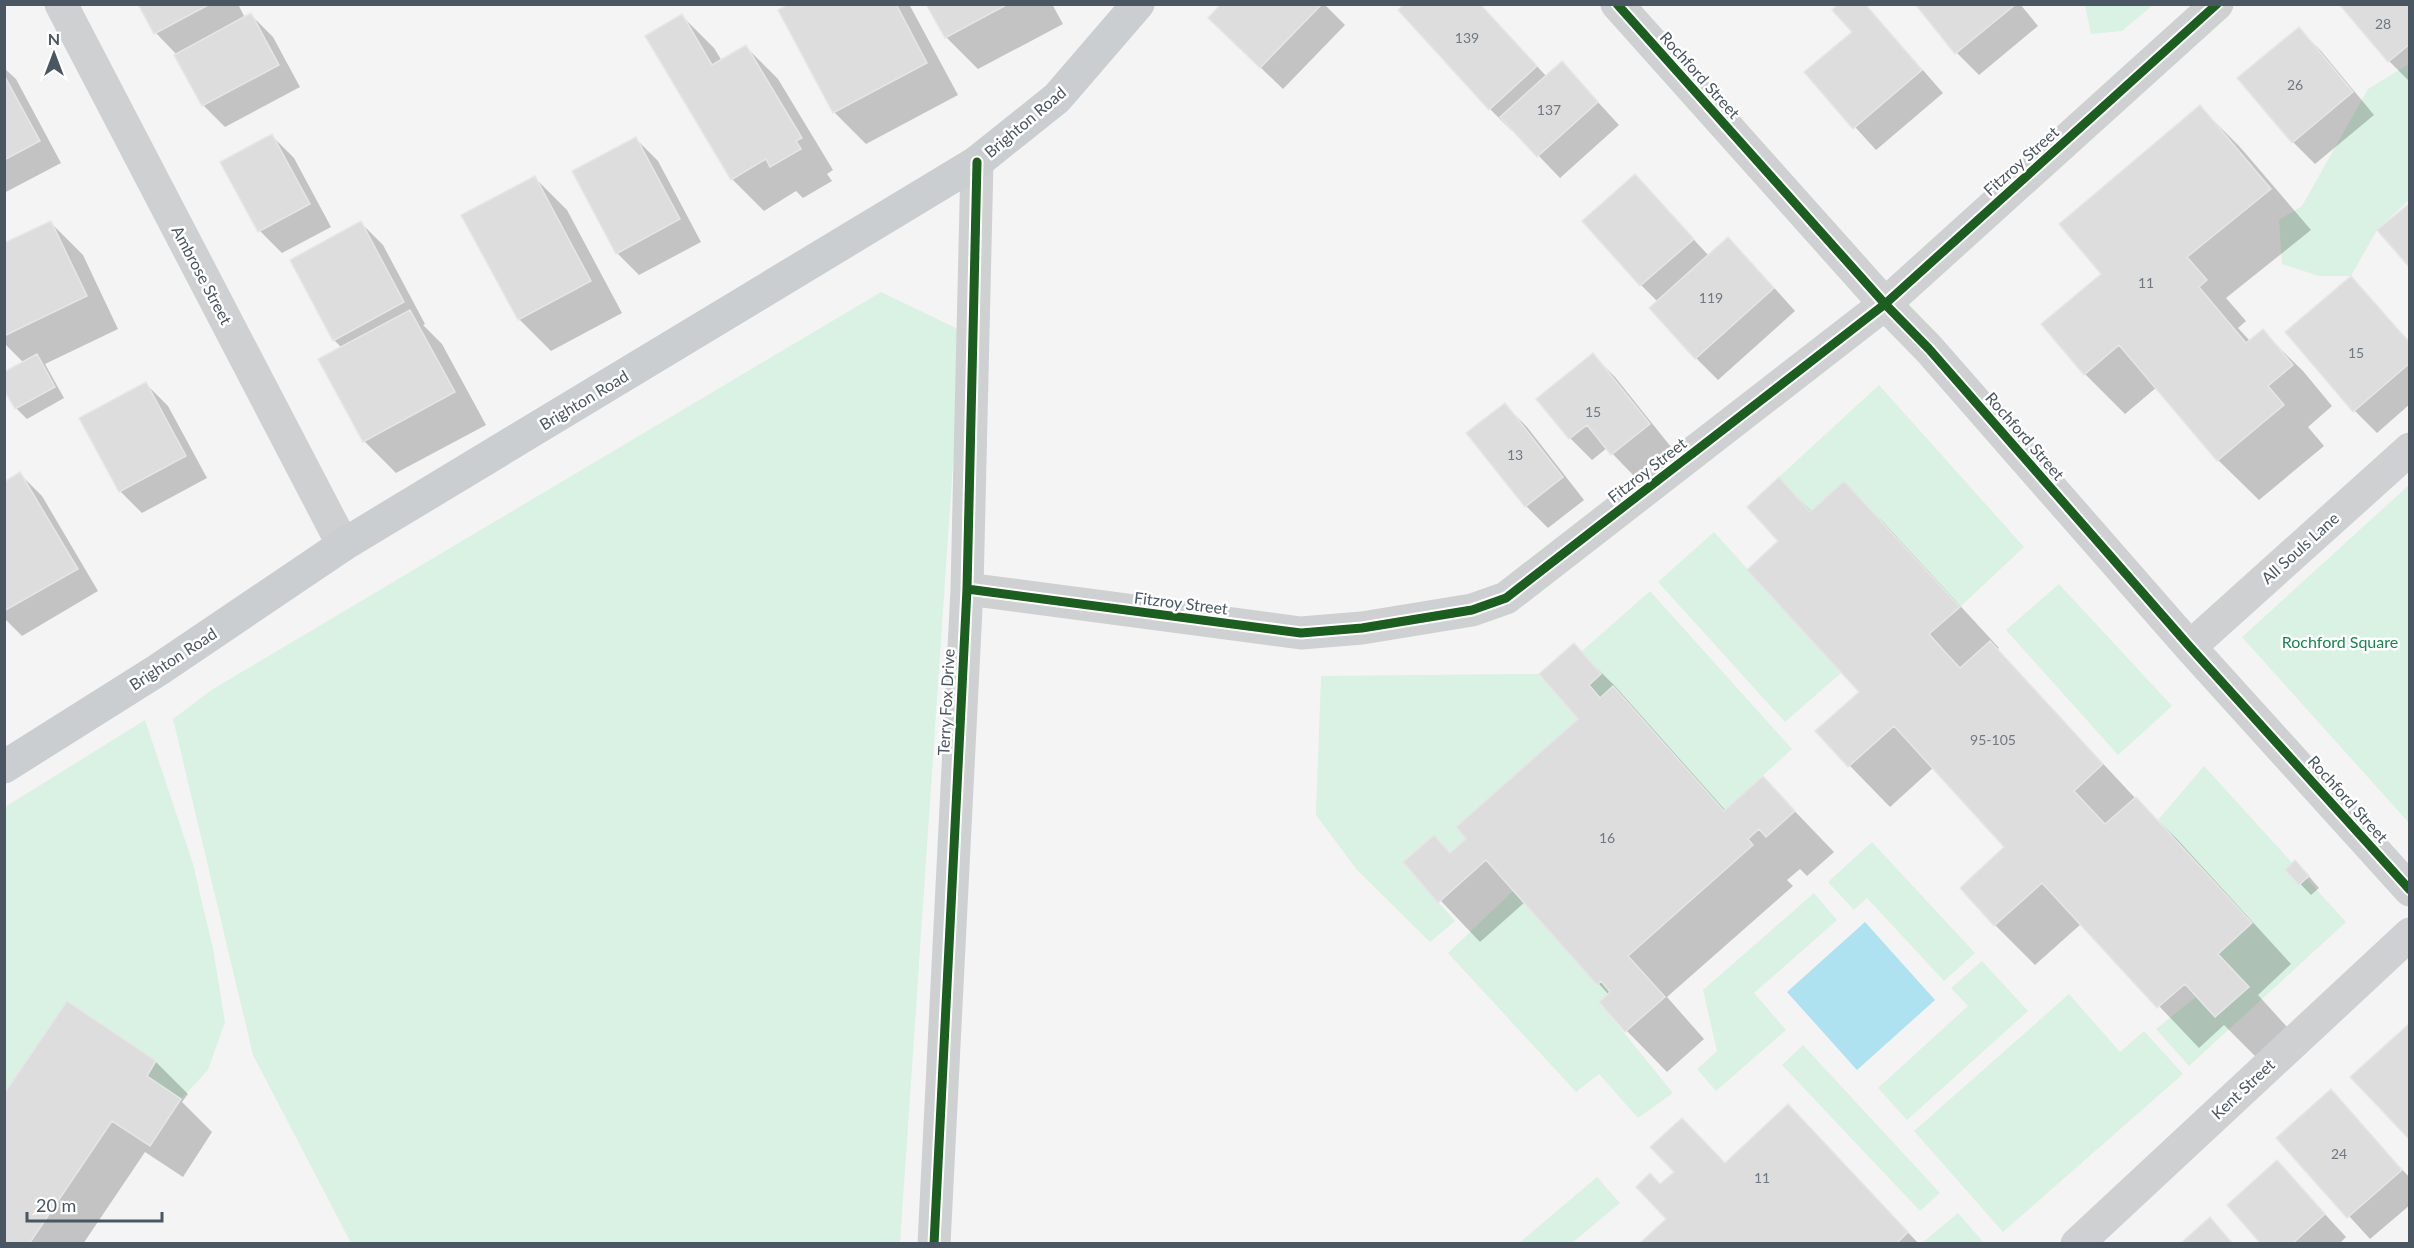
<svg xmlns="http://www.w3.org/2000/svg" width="2414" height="1248" viewBox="0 0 2414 1248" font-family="Lato,sans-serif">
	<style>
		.green { fill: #d9f2e3 }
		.water { fill: #aee2f0 }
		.shadow { fill: #0003 }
		.building { fill: #ddddde; stroke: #e5e6e7; stroke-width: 1.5 }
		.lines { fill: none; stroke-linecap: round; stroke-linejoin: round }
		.minor { stroke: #ced0d2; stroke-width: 33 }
		.major { stroke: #caced1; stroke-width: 33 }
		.cycleway-casing { stroke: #fff; stroke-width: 13 }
		.cycleway { stroke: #1b5e20; stroke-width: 9 }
		.labels { text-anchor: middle; stroke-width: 5; stroke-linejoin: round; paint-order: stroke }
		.number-label { font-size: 14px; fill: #707881 }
		.street-label { font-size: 16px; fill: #4a5661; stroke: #fff }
		.park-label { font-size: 16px; fill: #17864f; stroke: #fff }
	</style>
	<rect width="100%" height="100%" fill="#f4f4f4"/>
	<!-- green -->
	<path class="green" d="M2085,5V4L2153,5L2122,31L2091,34Z
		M2409,64V200L2377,230L2351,276H2319L2282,264L2279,220L2302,206L2368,89Z
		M881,292L962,331L900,1243H351L253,1055L173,719L213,689Z
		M1879,385L2024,547L1960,607L1810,512L1779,477Z
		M2409,485V823L2242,637Z
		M1714,532L1841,673L1785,722L1658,582Z
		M2059,584L2172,706L2118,755L2006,630Z
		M1650,591L1792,749L1724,811L1613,687L1600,698L1589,685L1601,674L1581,652Z
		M1539,674L1578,719L1456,827L1466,839L1450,853L1434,835L1403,862L1455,921L1430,942L1357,870L1316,815L1321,676Z
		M145,720L193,864L213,949L225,1022L208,1070L181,1099L147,1076L156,1061L67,1001L5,1094V807Z
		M2204,766L2346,922L2189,1066L2156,1029L2196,997L2215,1017L2248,987L2218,954L2252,923L2158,820Z
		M1872,842L1975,953L1944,981L1867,898L1854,910L1828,882Z
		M1513,891L1597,984L1601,981L1610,992L1599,1002L1673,1093L1638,1118L1599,1074L1576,1092L1448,953Z
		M1814,893L1837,920L1754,993L1786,1030L1716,1091L1697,1069L1717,1051L1703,990Z
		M1982,961L2028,1011L1907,1120L1878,1088L1968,1006L1951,988Z
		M2069,994L2120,1052L2144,1031L2183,1074L2003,1232L1914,1131Z
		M1803,1045L1940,1193L1920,1211L1782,1065Z
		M1597,1177L1620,1203L1572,1243H1519Z
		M1958,1213L1984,1243H1922Z"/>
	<!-- water -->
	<path class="water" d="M1865,922L1935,1000L1857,1070L1787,992Z"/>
	<!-- shadow -->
	<path class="shadow" d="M140,4H238L245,18L251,15L273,37L300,87L225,127L203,105L177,55L156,33Z
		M792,4H909L958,95L866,144L834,112Z
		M928,4H1052L1063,24L978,69L946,37Z
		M1223,4H1324L1345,25L1283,89L1232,40Z
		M1480,4L1547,77L1562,63L1619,125L1560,178L1513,129L1512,131L1490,109Z
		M1865,4L1943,93L1876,150L1806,73L1854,32Z
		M2020,4L2038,26L1979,75L1957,53L1917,5Z
		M2410,4V82L2389,61Z
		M682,16L714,48L722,61L746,47L778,79L833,170L827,174L832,181L803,198L796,191L764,211L732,179Z
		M2299,29L2321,51L2374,115L2315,164L2293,142Z
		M4,68L16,79L61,163L4,193Z
		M2200,107L2240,147L2311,230L2226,298L2246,321L2238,328L2250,341L2262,331L2303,371L2332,406L2308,427L2324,446L2259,500L2218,460L2157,387L2125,414L2085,374L2103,274Z
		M272,136L294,158L331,227L282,253L260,231Z
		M636,139L658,161L701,242L639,275L617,253Z
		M1635,176L1709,256L1750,261L1795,311L1718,380L1696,358L1658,302L1641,285Z
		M535,178L567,210L622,313L551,351L519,319Z
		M51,223L83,255L118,329L45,364L64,398L27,419L16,408L24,363L4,343V245Z
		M361,223L383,245L425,324L423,325L442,344L486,425L396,473L364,441L342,348L334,340Z
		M2351,278L2410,342V404L2377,433L2355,411L2288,332Z
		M1593,355L1615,377L1671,447L1634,476L1607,448L1592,460L1570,438L1538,399Z
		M146,384L168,406L207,478L142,513L120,491Z
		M1505,405L1527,427L1584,500L1548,528L1526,506Z
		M20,474L42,496L98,591L22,636L4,618V483Z
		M1779,479L1812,512L1844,483L1885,524L1999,648L1997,650L2136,799L2177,839L2291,964L2258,995L2288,1028L2256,1057L2224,1025L2199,1048L2081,924L2035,965L1995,925L2006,847L1934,767L1890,807L1817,732L1861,692L1780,541Z
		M1573,645L1614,685L1726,811L1763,778L1834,852L1807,876L1800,869L1787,880L1793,886L1667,997L1704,1039L1667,1072L1627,1031L1601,1002L1609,995L1525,902L1480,942L1405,863L1434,837L1451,854L1580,719Z
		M2287,870L2306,873L2319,888L2311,895Z
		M68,1003L156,1062L188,1094L182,1102L212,1132L183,1177L145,1152L83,1244H4Z
		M2331,1091L2410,1178V1205L2370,1239L2278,1138Z
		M1788,1106L1919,1244H1641L1668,1219L1661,1185L1726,1164Z
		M2298,1185L2346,1237L2339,1244H2263Z"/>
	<!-- building -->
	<path class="building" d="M138,4H210L154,34Z
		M789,4H896L927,63L833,113L778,10Z
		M926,4H1008L945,38Z
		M1221,4H1322L1260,68L1208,18Z
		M1404,4H1480L1537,66L1489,110L1398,10Z
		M1838,4H1865L1922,70L1853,129L1804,72L1852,32L1832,10Z
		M1915,4H2016L1955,54Z
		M2339,4H2410V44L2388,62Z
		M251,13L279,65L202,106L174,55Z
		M682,14L712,65L746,45L802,138L796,141L801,149L770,167L766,159L731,180L645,36Z
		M2299,27L2353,92L2292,143L2237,78Z
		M1562,61L1598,102L1537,157L1500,117Z
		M4,75L40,141L4,160Z
		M2200,105L2271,189L2187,257L2207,280L2199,287L2246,343L2263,329L2293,365L2268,386L2284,405L2217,461L2119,345L2084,375L2041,324L2101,274L2059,224Z
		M272,134L310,204L258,232L220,162Z
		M636,137L680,219L616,254L572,171Z
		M1635,174L1694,239L1640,286L1582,221Z
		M535,176L591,281L518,320L461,215Z
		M2410,203V268L2377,230Z
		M51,221L87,296L4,336V243Z
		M361,221L404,302L333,341L290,260Z
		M1728,237L1774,288L1695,359L1649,308Z
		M2351,276L2410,343V363L2353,412L2285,332Z
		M410,310L455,392L363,442L318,359Z
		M1593,353L1650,424L1611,455L1587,425L1569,439L1536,399Z
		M37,354L55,387L15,409L4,390V372Z
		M146,382L186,456L119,492L79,418Z
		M1505,403L1563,477L1525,507L1466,433Z
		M20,472L78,569L4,611V482Z
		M1779,477L1810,512L1844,481L1960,607L1929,634L1946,653L1960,668L1990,641L2103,764L2074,791L2105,824L2136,797L2252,923L2218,954L2249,987L2215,1017L2185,984L2157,1008L2042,883L1994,926L1960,888L2004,847L1894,726L1848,767L1815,731L1859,692L1747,570L1778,541L1747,507Z
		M1574,643L1601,674L1589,685L1600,698L1613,686L1724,811L1763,776L1795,811L1766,837L1759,829L1748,839L1753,845L1628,956L1665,997L1625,1032L1599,1002L1610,992L1601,981L1597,985L1486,860L1438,903L1403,862L1434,835L1450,853L1466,839L1456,827L1578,719L1539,674Z
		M2295,860L2309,876L2299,885L2285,870Z
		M67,1001L156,1061L147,1076L181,1099L150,1146L112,1121L29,1244H4V1094Z
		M2410,1023V1137L2408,1138L2350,1077Z
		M2331,1089L2402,1170L2347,1218L2276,1138Z
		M1788,1104L1908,1232L1896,1244H1639L1666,1219L1636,1187L1650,1173L1660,1184L1674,1172L1650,1147L1682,1118L1725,1163Z
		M2277,1160L2325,1214L2292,1244H2261L2227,1205Z
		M2210,1217L2233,1244H2180Z"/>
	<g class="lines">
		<!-- minor -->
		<path class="minor" d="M61,4L343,545
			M1617,4L1885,304L1929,349L2190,647L2410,890
			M967,589L1301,633L1362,628L1472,610L1506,598L1885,304L2217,4
			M2190,647L2410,449
			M934,1244L967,589L977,162
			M2077,1244L2410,934"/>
		<!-- major -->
		<path class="major" d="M4,767L158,670L343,545L977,162L1057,98L1138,4"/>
		<!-- cycleway casing -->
		<g class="cycleway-casing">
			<path id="cycleway" d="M1617,4L1885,304L1929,349L2190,647L2410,890
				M967,589L1301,633L1362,628L1472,610L1506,598L1885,304L2217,4
				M934,1244L967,589L977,162"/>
		</g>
		<!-- cycleway -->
		<use href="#cycleway" class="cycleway"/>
	</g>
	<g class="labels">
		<!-- number labels -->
		<g class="number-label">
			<text x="2383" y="29">28</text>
			<text x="1467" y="43">139</text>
			<text x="2295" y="90">26</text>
			<text x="1549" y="115">137</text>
			<text x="2146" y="288">11</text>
			<text x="1711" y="303">119</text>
			<text x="2356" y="358">15</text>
			<text x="1593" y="417">15</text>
			<text x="1515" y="460">13</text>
			<text x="1993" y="745">95-105</text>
			<text x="1607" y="843">16</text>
			<text x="2339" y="1159">24</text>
			<text x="1762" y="1183">11</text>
		</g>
		<!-- street labels -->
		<g class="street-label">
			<text transform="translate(1700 75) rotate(48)" y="6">Rochford Street</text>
			<text transform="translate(1025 122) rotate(-40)" y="6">Brighton Road</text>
			<text transform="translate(2021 161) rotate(-42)" y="6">Fitzroy Street</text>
			<text transform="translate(202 275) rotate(62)" y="6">Ambrose Street</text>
			<text transform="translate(584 400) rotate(-31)" y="6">Brighton Road</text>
			<text transform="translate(2025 436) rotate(49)" y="6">Rochford Street</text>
			<text transform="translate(1647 470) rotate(-38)" y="6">Fitzroy Street</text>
			<text transform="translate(2300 548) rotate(-42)" y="6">All Souls Lane</text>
			<text transform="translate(1181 603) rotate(7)" y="6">Fitzroy Street</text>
			<text transform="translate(173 659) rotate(-33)" y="6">Brighton Road</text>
			<text transform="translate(946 702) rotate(-87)" y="6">Terry Fox Drive</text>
			<text transform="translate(2348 799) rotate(48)" y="6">Rochford Street</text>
			<text transform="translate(2243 1089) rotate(-43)" y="6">Kent Street</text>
		</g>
		<!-- park labels -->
		<g class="park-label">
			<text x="2340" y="648">Rochford Square</text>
		</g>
	</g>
	<!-- border -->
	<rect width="2414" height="1248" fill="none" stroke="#4a5661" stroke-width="12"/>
	<!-- north arrow -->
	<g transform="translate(54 54)" stroke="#ffffff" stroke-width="4.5" paint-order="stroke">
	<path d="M0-4.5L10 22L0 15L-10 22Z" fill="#4a5661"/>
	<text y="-9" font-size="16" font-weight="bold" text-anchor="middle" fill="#4a5661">N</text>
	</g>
	<!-- scale -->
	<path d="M27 1212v9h135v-9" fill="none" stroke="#4a5661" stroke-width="3"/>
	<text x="36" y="1212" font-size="18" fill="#4a5661" stroke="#ffffff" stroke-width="4.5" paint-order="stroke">20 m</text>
</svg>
